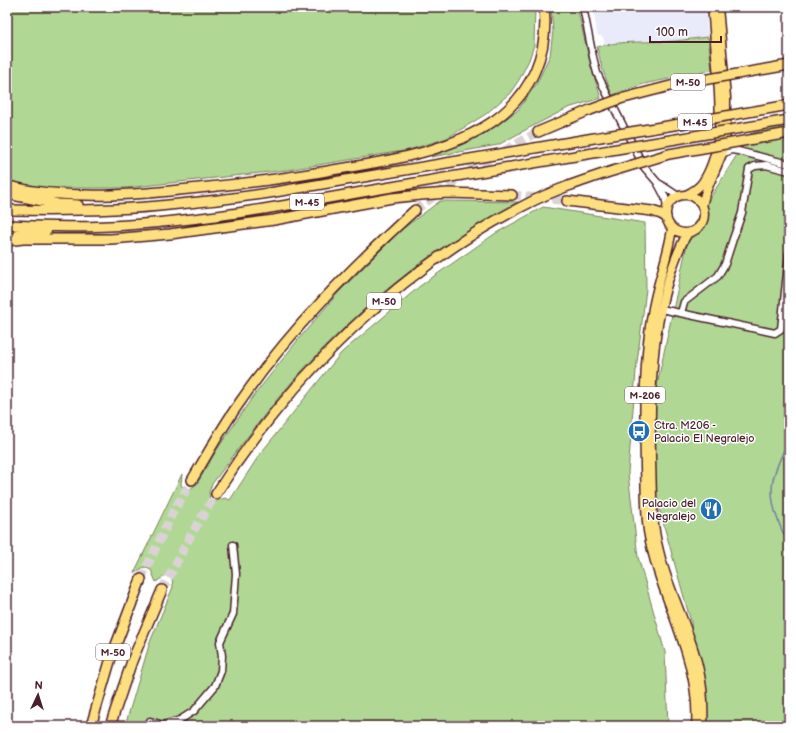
<svg xmlns="http://www.w3.org/2000/svg" width="796" height="733" viewBox="0 0 796 733" font-family="'Balsamiq Sans',sans-serif">
	<style>
		.built { fill: #eaebfa }
		.green { fill: #b0d894; stroke: #7d7c60 }
		.lines { fill: none; stroke-linecap: round; stroke-linejoin: round }
		.stream { stroke: #747f9e; stroke-width: 1.5 }
		.highway-tunnel { stroke: #dbd2d5; stroke-width: 9; stroke-dasharray: 9 4.5; stroke-linecap: butt }
		.minor-casing { stroke: #4a1f2b; stroke-width: 9 }
		.major-casing { stroke: #4a1f2b; stroke-width: 11 }
		.highway-casing { stroke: #4a1f2b; stroke-width: 12 }
		.minor { stroke: #fff; stroke-width: 6 }
		.major { stroke: #fedf80; stroke-width: 8 }
		.highway { stroke: #fedf80; stroke-width: 9 }
		.highway-bridge-casing { stroke: #4a1f2b; stroke-width: 12; stroke-linecap: butt }
		.highway-bridge { stroke: #fedf80; stroke-width: 9 }
		.labels { text-anchor: middle; stroke-width: 3; stroke-linejoin: round; paint-order: stroke }
		.shield { fill: #fff; stroke: #80626b; stroke-width: 1 }
		.shield-label { font-size: 10px; font-weight: bold; fill: #4a1f2b }
		.poi-label { font-size: 11px; fill: #4a1f2b; stroke: #fff; text-anchor: start }
	</style>
	<rect width="100%" height="100%" fill="#fff"/>
	<filter id="ink" filterUnits="userSpaceOnUse"><feTurbulence type="fractalNoise" baseFrequency=".025" numOctaves="2"/><feDisplacementMap in="SourceGraphic" scale="8" xChannelSelector="R" yChannelSelector="G"/><feConvolveMatrix kernelMatrix="1 2 1 2 8 2 1 2 1" color-interpolation-filters="sRGB"/></filter>
	<g filter="url(#ink)">
		<!-- built -->
		<path class="built" d="M593,7H706L708,37L676,41L604,45V40L603,38L601,36L597,35Z"/>
		<!-- green -->
		<path class="green" d="M7,7H535L534,45L529,60L519,80L510,93L486,114L447,138L409,150L287,170L125,188H44L7,180Z
			M551,7H577L591,67L601,98L568,108L529,128L498,145L431,157L484,134L518,110L537,83L550,55L553,31Z
			M708,37L712,70L644,84L612,95L602,68L597,47C620,40 651,43 674,41C686,40 697,38 708,37Z
			M789,122V726H699L691,622L643,451L690,230L750,134Z
			M440,201L518,202C436,244 362,305 300,373C268,408 240,447 212,484L209,492L210,503L225,498L230,500L260,454L341,353L420,286L496,233L543,207L645,223L646,289L636,371L628,473L638,557L665,652L668,726H125L150,642L173,587L172,577L166,575L156,582L151,570L144,567L134,573L182,474L181,485L187,491L197,484L216,451L252,398L297,341L339,292L401,230Z"/>
		<g class="lines">
			<!-- stream -->
			<path class="stream" d="M789,436C785,451 776,465 773,480C770,495 775,514 781,528C783,534 787,538 789,544"/>
			<!-- highway-tunnel -->
			<path class="highway-tunnel" d="M512,195L567,201
				M415,210L475,167L538,132
				M141,579L172,514L192,480
				M162,590L192,533L216,494"/>
			<!-- minor casing -->
			<g class="minor-casing">
				<path id="minor" d="M583,7L593,57L597,73L606,92L644,167L657,182L665,197L667,207
					M722,154L731,150L738,151L789,164
					M660,184L678,196
					M661,309L775,333L781,329L789,254
					M681,313L684,302L718,276L725,264L733,239L742,213L749,169L755,166L766,165L789,171
					M150,721L163,725L180,720L194,711L215,686L221,671L222,656L220,642L233,614L236,574L233,545"/>
			</g>
			<!-- major casing -->
			<g class="major-casing">
				<path id="major" d="M686,195C692,192 699,188 703,182C725,148 720,103 717,65C715,46 714,26 712,7
					M666 214a19 19 0 1 1 38 0a19 19 0 1 1-38 0Z
					M702,206L705,194L722,154L726,134V97L718,7
					M672,229C668,256 658,281 653,308C643,360 644,415 645,467C646,488 645,510 648,531C659,598 701,657 696,726
					M688,233C681,243 677,255 673,266C651,327 650,393 651,458C652,489 651,521 659,551C668,590 689,627 698,666C703,686 704,706 703,726"/>
			</g>
			<!-- highway casing -->
			<g class="highway-casing">
				<path id="highway" d="M538,132L590,110
					M7,186C70,201 135,195 199,188C240,184 280,179 321,172C379,162 445,155 495,120C532,93 549,52 544,7
					M7,194L58,204L78,205
					M567,201L652,211L661,214L666,217
					M7,210C61,211 115,211 169,205C203,202 236,198 269,193L600,137
					M7,225C41,226 76,228 110,226C195,222 279,207 362,192C443,179 524,165 605,151
					M18,234L47,230
					M7,241L23,239H111L170,234L274,220L392,198L421,195L448,193L512,195
					M192,480C207,455 221,429 238,405C288,332 350,269 415,210
					M216,494C291,376 401,267 527,204C552,191 579,182 606,173
					M91,726L111,658L141,579
					M110,726L132,661L162,590"/>
			</g>
			<!-- minor -->
			<use href="#minor" class="minor"/>
			<!-- major -->
			<use href="#major" class="major"/>
			<!-- highway -->
			<use href="#highway" class="highway"/>
			<!-- highway-bridge casing -->
			<g class="highway-bridge-casing">
				<path id="highway-bridge" d="M590,110L620,99L674,85L789,65
					M600,137L680,124L789,105
					M605,151L789,120
					M606,173L669,154L789,133"/>
			</g>
			<!-- highway-bridge -->
			<use href="#highway-bridge" class="highway-bridge"/>
		</g>
	</g>
	<!-- icons -->
	<defs>
		<g id="bus-disc" transform="scale(1.15)"><circle r="9.5" fill="#1f6fb2" stroke="#fff"/><path d="M-5-6H5V4H4V6H2V4H-2V6H-4V4H-5ZM-3.5-4V0h7V-4ZM-3.5 1.2v1.5H-2V1.2ZM2 1.2v1.5H3.5V1.2Z" fill="#fff"/></g>
		<g id="restaurant-disc" transform="scale(1.15)"><circle r="9.5" fill="#1f6fb2" stroke="#fff"/><path d="M-5-6h1v4h1v-4h1v4h1v-4h1v5L-1.5 .5V6h-2V.5L-5-1ZM5-6V6H3V1.5H1.5Q1.5-4 5-6Z" fill="#fff"/></g>
	</defs>
	<g fill-rule="evenodd">
		<use href="#bus-disc" x="639" y="431"/>
		<use href="#restaurant-disc" x="711" y="509"/>
	</g>
	<g class="labels">
		<!-- shield labels -->
		<g class="shield">
			<rect x="671" y="74" width="34" height="16" rx="3"/>
			<rect x="678" y="114" width="34" height="16" rx="3"/>
			<rect x="290" y="194" width="34" height="16" rx="3"/>
			<rect x="367" y="293" width="34" height="16" rx="3"/>
			<rect x="625" y="387" width="40" height="16" rx="3"/>
			<rect x="96" y="644" width="34" height="16" rx="3"/>
		</g>
		<g class="shield-label">
			<text x="688" y="86">M-50</text>
			<text x="695" y="126">M-45</text>
			<text x="307" y="206">M-45</text>
			<text x="384" y="305">M-50</text>
			<text x="645" y="399">M-206</text>
			<text x="113" y="656">M-50</text>
		</g>
		<!-- poi labels -->
		<g class="poi-label">
			<text x="654" y="429">Ctra. M206 -<tspan x="654" dy="13">Palacio El Negralejo</tspan></text>
			<text x="696" y="507" text-anchor="end">Palacio del<tspan x="696" dy="13">Negralejo</tspan></text>
		</g>
	</g>
	<!-- margin -->
	<rect width="796" height="733" fill="none" stroke="#fff" stroke-width="24"/>
	<rect x="12" y="12" width="772" height="709" fill="none" stroke="#4a1f2b" stroke-width="1.5" filter="url(#ink)"/>
	<!-- north arrow -->
	<g transform="translate(38 695) rotate(4)" stroke="#ffffff" stroke-width="3" paint-order="stroke">
	<path d="M0-3L7 15L0 10L-7 15Z" fill="#4a1f2b"/>
	<text y="-6" font-size="11" font-weight="bold" text-anchor="middle" fill="#4a1f2b">N</text>
	</g>
	<!-- scale -->
	<path d="M650 36v6h71v-6" fill="none" stroke="#4a1f2b" stroke-width="2"/>
	<text x="656" y="36" font-size="12" fill="#4a1f2b" stroke="#ffffff" stroke-width="3" paint-order="stroke">100 m</text>
</svg>
